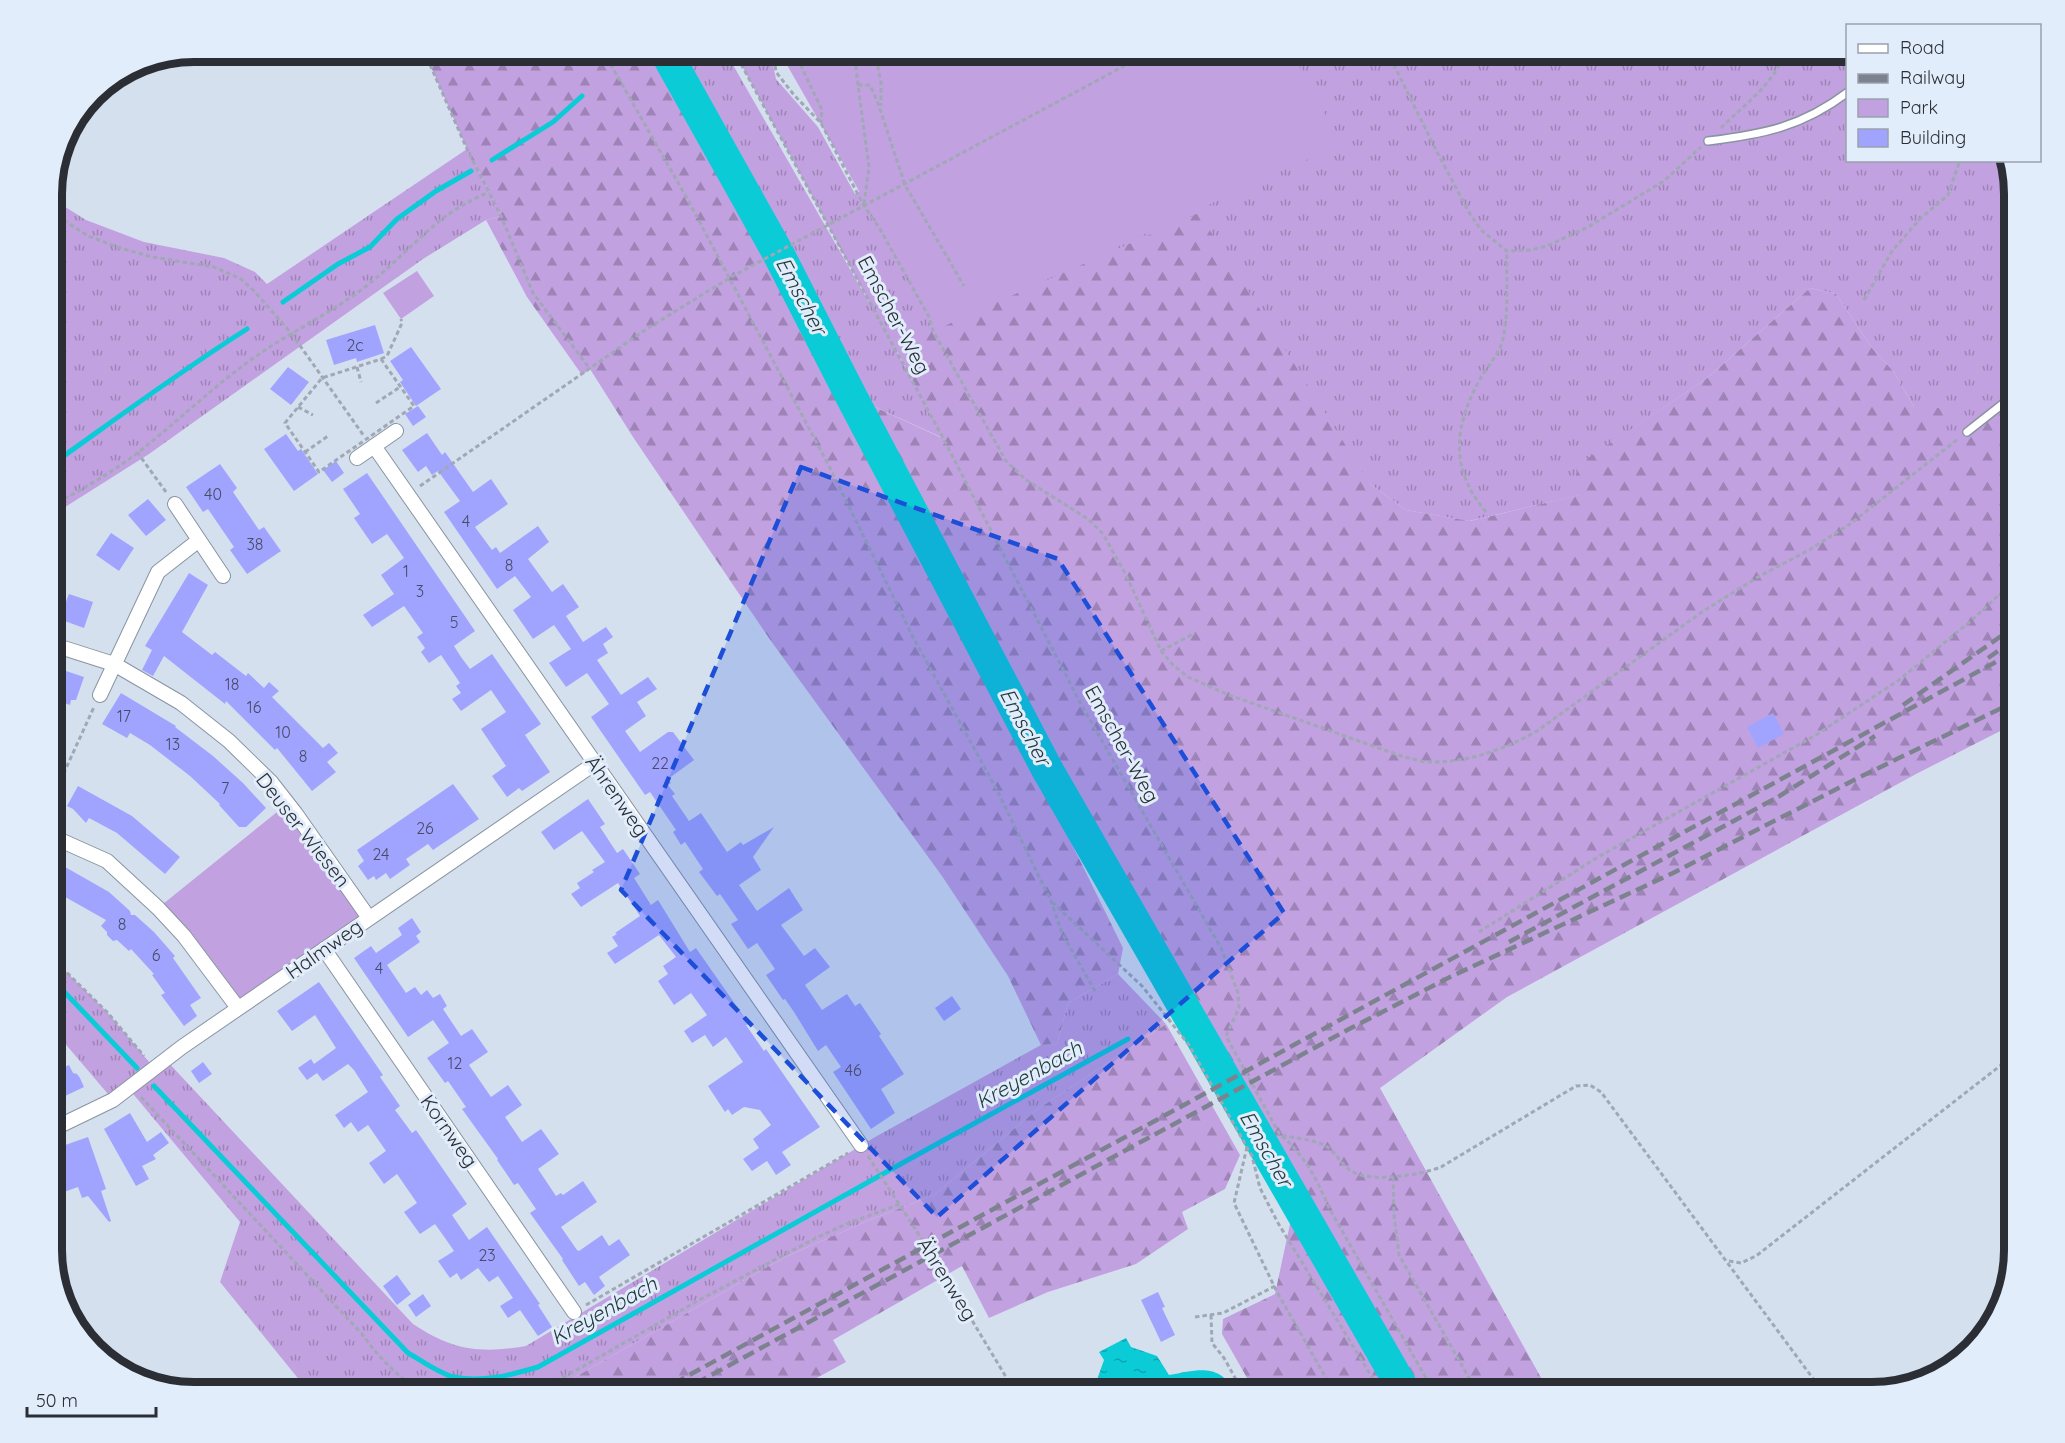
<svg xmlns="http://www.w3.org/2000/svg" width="2065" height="1443" viewBox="0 0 2065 1443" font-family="Quicksand,sans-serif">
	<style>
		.grass { fill: url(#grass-tufts) }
		.forest { fill: url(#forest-firs) }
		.park { fill: #c2a1e0 }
		.water { fill: url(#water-ripples) }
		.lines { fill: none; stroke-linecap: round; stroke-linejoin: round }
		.stream { stroke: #0bcbd6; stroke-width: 5 }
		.river { stroke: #0bcbd6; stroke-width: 32 }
		.building { fill: #a1a4fe }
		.service-casing { stroke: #8994a1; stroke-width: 10 }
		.minor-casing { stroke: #8994a1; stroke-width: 16 }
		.path { stroke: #9fa8b4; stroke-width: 3; stroke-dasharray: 4.5 3; stroke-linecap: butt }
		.service { stroke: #fff; stroke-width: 7 }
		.minor { stroke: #fff; stroke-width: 14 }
		.rail { stroke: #7c838e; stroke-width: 4.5; stroke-dasharray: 12 6; stroke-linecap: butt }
		.marked { fill: #1d4ed8; fill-opacity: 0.2; stroke: #1d4ed8; stroke-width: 4.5; stroke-dasharray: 12 8; stroke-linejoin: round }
		.labels { text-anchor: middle; stroke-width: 6; stroke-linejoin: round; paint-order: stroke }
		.number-label { font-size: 16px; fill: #484c67 }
		.street-label { font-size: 20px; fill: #2b2f35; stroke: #e2edfc }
		.water-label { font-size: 21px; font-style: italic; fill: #233d3e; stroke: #e2edfc }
		.rim { fill: none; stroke: #2b2f35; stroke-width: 8 }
	</style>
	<defs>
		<pattern id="grass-tufts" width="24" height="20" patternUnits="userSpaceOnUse" patternTransform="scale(1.5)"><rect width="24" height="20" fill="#c2a1e0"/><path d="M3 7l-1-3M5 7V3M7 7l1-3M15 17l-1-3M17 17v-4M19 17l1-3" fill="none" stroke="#9e84b6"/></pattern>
		<pattern id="forest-firs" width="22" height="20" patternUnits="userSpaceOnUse" patternTransform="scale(1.5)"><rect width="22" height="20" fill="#c2a1e0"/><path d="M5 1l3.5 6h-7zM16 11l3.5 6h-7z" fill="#9e84b6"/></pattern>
		<pattern id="water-ripples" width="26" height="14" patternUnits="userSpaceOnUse" patternTransform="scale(1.5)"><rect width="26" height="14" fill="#0bcbd6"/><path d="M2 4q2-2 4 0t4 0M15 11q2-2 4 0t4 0" fill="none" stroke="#0ba5ae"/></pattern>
	</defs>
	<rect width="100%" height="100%" fill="#d5e0ef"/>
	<!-- grass -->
	<path class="grass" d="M665,51H725L874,311L734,51H770L776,79L818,127L855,194L1095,51H1847L1848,160L2006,161L2014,193V401L1948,447L1914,407L1894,372L1872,348L1836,294L1810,288L1706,379L1577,466L1580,495L1469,521L1406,510L1370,484L933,331L895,348L943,438L851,396L778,252Z
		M467,149L501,216L486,220L423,259L149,454L51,516V198L86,220L144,242L224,258L255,272L267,284Z
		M51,957L107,1012L155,1069L166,1060L413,1324C452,1350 480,1354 526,1346L877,1136L1041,1045L1057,1044L1068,1003L1118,974L1166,1024L1038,1109L934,1195L867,1221L783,1258L549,1392H309L220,1282L240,1222L129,1089L113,1100L51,1027Z"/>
	<!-- forest -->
	<path class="forest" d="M424,51H665L778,252L851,396L942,438L895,347L1199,213L1370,484L1406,510L1470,521L1579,495L1576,466L1706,379L1810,288L1836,294L1872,348L1894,372L1914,407L1943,408L1948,446L2014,401V724L1918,773L1507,997L1380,1088L1549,1392H1255L1222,1334L1223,1319L1275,1294L1296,1196L1184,980L858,409L1123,948L1118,974L1068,1003L1057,1044L1041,1045L1008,976L942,876L771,641L633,437L590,369L582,375L527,297L486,220L501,216L467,149Z
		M1166,1024L1240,1155L1225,1189L1182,1212L1188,1229L1136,1264L1048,1292L989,1318L962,1266L833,1340L846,1362L791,1392H549L783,1258L867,1221L934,1195L1038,1109Z"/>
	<!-- park -->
	<path class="park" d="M779,51H1291L1341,144L938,329Z
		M417,271L434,296L401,319L383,293Z
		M287,804L369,918L238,1008L158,908Z"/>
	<!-- water -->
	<path class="water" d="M1126,1338L1131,1347L1157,1356L1169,1375C1197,1370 1219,1362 1235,1392H1095L1094,1388L1104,1360L1099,1352Z"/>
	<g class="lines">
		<!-- stream -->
		<path class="stream" d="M492,160L553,122L582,96
			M283,302L338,264L370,247L397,219L436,191L471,171
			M51,465C116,419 179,372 247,329
			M51,978L137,1068
			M154,1086L408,1353C421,1360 440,1374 454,1377C482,1383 511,1375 538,1367L906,1161L1128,1039"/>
		<!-- river -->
		<path class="river" d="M665,51L778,253L851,396L1047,769L1405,1392"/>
	</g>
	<!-- building -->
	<path class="building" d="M375,325L384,353L357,362L356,358L334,365L326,340Z
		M411,347L441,389L416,406L400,382L403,380L390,361Z
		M288,367L309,382L291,405L270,389Z
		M418,406L426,417L413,426L405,414Z
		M427,433L442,455L445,452L473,492L491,479L508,504L475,527L492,550L496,547L500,553L538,526L549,542L528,559L552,592L563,584L579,607L566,616L583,642L606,627L613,637L603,644L608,653L597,660L621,695L648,677L657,689L637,702L646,716L625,731L640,752L668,732H673L694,760L668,779L671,783L668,785L675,794L672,796L689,821L701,813L727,852L741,842L743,845L774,827L753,857L761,870L739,885L757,911L789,888L803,910L781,925L804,956L815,948L830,967L805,985L822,1010L847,994L855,1006L860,1003L881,1034L879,1036L904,1074L881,1089L895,1113L871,1129L833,1072L841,1067L826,1045L818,1051L794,1012L785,999L783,1000L766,975L775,969L757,943L748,949L731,924L738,920L720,894L717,896L699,872L703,869L685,842L681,845L673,832L676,830L650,792L645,795L591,717L609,704L587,673L566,687L549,663L571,649L561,635L554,625L533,639L513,610L531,597L515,576L497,589L444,512L460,501L438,471L432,475L426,466L418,472L402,450Z
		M286,434L298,451L301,449L318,474L294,491L264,449Z
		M336,461L344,473L332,482L323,470Z
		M220,464L237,488L233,492L259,530L264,527L281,551L247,574L230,550L234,547L208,509L203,512L186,487Z
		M367,473L475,631L454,646L461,657L470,669L492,654L541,724L525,735L550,772L522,791L519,788L507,797L492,776L506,766L481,729L506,712L491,690L461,711L452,699L461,693L456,686L460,683L441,655L429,663L421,652L425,648L417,637L423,633L404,606L372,627L363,615L394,594L381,575L404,558L387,534L372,544L354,518L360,514L343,489Z
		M148,499L166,520L146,536L128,515Z
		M111,533L134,548L119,571L96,555Z
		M189,573L208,585L182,632L212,655L215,652L246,676L248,673L264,688L269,682L279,691L272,697L323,748L329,743L338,753L327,762L336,772L312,791L277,748L275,750L226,701L225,704L164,656L153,676L142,670L152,650L145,646Z
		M69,594L93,602L84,628L59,619Z
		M51,666L84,677L76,700H71L70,705L51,698Z
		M121,693L176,726L175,727L213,756L243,783L266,808L246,827H239L219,805L220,804L190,776L150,745L130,733L127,738L102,724Z
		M1773,713L1784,734L1758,748L1747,727Z
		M453,784L479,819L433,850L428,844L406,859L410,865L390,879L386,873L376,880L374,876L368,880L358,866L364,861L357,850Z
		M78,786L132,816L180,857L165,874L117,833L89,818L86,823L73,809L67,806Z
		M588,799L605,824L600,827L617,853L623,849L640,874L634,878L651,905L658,900L690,952L696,948L749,1024L746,1025L764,1051L766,1049L820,1127L782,1152L791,1165L776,1175L767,1161L752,1171L743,1159L759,1148L753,1139L771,1125L760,1110L744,1107L732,1115L728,1109L725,1112L708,1086L743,1062L726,1037L713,1047L705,1035L692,1043L684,1031L707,1015L691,993L674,1005L658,981L668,974L663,966L676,957L659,935L615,964L607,953L618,946L612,937L617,934L615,933L640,916L618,883L581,907L571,894L580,888L577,883L594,872L592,870L605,862L582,831L554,850L541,832Z
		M51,859L109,892L130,911L131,915H135L154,932L175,956L173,958L201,998L190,1005L197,1016L184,1026L161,995L165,993L152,975L154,974L131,949L129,951L117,940L113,941L107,935V932L101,926L106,920L51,889Z
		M412,918L421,932L416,936L420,942L387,965L406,993L415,987L421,995L427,990L433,998L440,994L447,1006L443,1009L461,1036L472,1029L488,1052L469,1065L491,1097L508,1085L522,1105L505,1117L522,1142L541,1129L559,1154L538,1169L556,1196L561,1193L563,1195L583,1181L597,1202L561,1227L577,1250L579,1251L602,1235L609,1246L619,1239L630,1255L599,1277L605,1286L594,1295L585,1282L579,1286L562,1260L563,1259L530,1213L536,1209L518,1183L514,1185L506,1173L497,1160L498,1159L462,1109L466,1107L448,1081L445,1083L427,1058L449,1043L433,1020L408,1037L354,958L371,946L376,953L402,935L398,928Z
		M319,982L383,1075L380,1077L400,1106L395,1110L412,1133L416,1130L467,1204L452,1215L469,1240L487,1227L540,1304L538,1305L552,1327L538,1336L520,1310L508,1318L500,1306L513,1298L498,1276L489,1282L478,1268L461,1280L457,1273L450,1278L438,1261L454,1251L445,1238L435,1224L420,1234L404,1212L417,1203L397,1174L384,1184L369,1163L386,1151L368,1125L358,1132L351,1122L344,1128L335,1115L368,1092L354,1070L348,1064L323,1081L317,1073L307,1080L298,1068L311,1059L314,1064L336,1048L315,1015L292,1031L277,1011Z
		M952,996L961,1009L944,1021L935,1008Z
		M203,1062L212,1074L199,1083L191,1071Z
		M69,1065L73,1073L77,1074L80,1078L84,1087L63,1097L53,1072Z
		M130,1113L147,1142L161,1132L169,1143L153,1155L156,1159L142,1166L149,1179L136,1186L104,1129Z
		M88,1137L106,1189L101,1191L111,1221L109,1222L88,1196L82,1198L78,1187L64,1192L63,1188L55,1190L51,1179V1150Z
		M397,1275L411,1294L397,1305L383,1286Z
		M1158,1292L1165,1307L1162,1308L1175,1335L1161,1342L1141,1300Z
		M423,1294L431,1306L416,1317L408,1305Z"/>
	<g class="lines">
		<!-- service casing -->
		<g class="service-casing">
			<path id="service" d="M1708,141C1764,134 1802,127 1848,92
				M1967,432L2014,395"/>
		</g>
		<!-- minor casing -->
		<g class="minor-casing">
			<path id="minor" d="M374,446L861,1145
				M357,458L396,431
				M175,504L223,576
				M51,644L114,664L181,703L229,741L271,782L296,814L369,918
				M100,695L158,572L199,540
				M51,836L107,861L158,908L184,936L238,1008
				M324,949L574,1312
				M51,1130L113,1100L182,1047L594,764"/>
		</g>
		<!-- path -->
		<path class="path" d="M424,51L467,149L501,216L533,293L590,369
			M603,51L688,200L829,466L913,637L997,790L1051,901L1062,933L1096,993
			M734,51L943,438L1082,706L1222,950L1238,993L1239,1008L1226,1036L1280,1135C1293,1138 1309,1139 1322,1144C1334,1148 1341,1166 1353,1172C1373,1183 1420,1175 1441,1167L1576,1086L1590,1085L1601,1092L1823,1392
			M773,51L776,72L794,95L821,123L864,206L880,229L929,317L933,331L1006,461L1026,480L1088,519L1103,534L1126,575L1161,651L1173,665L1188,677L1229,695L1404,757C1413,759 1423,762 1432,762C1470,762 1505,749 1537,731L1702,612L1758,577L1809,550L1850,524L1958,439
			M794,51L822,110L821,123
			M854,51L858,85
			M875,51L881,83V106
			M1387,51L1437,152L1470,214L1481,230L1507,251L1531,250L1547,246L1588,227L1664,181L1701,147
			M1721,128C1746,103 1773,85 1786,51
			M864,204L869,167L858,85H870L878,103L905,185L964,286
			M51,212L88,236L120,248L152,257L214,267L241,279L254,291L291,333L364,436
			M1864,300L1892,251L1920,219L1948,195L1960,160
			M381,359L414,406L319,472L285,423L322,378Z
			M381,359L387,356L402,323L401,319
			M357,367L361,382
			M376,403L400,387
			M298,407L313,415
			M137,452L166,492
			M305,452L328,436
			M420,486L648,328L731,277L1152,51
			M51,506C81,490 113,472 140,451C178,421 213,387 252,359C291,331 333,313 370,283C395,263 417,239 442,219C456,208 472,200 489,192
			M1486,512C1449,468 1454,427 1480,379C1487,367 1500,353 1503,339C1509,311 1506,280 1507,251
			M1161,651L1195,633
			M51,801L94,707
			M1052,902L1142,986L1189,1045L1252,1156L1260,1188L1278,1223L1381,1392
			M1479,932L1598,857L1816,735L1899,680L1972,620L2014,581
			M51,957L107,1012L144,1056
			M141,1097L362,1334C379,1358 397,1376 421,1392
			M1282,1136C1305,1156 1318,1181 1329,1208L1434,1392
			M1247,1147L1234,1203L1277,1292L1334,1392
			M868,1156L943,1272L1015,1392
			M1393,1177L1394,1215L1399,1255L1477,1392
			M1729,1261L1741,1263L1756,1256L2014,1055
			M586,1305L848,1153
			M1211,1315L1212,1343L1224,1358L1243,1392
			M1195,1317L1223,1313L1275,1286
			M1066,1384L1067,1392
			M528,1392L566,1376L701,1299L814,1239L844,1225L900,1204"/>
		<!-- service -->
		<use href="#service" class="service"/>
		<!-- minor -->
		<use href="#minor" class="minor"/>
		<!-- rail -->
		<path class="rail" d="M1988,658L2014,640
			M1903,705L2014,627
			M1509,942L1778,797L1875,736
			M658,1392L2014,652
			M680,1392L1351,1028L1450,977L1673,873L1856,779L2014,702"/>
	</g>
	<!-- marked area -->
	<path class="marked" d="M801,467L1058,559L1284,913L937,1217L621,890Z"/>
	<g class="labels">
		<!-- number labels -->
		<g class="number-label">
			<text x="355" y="351">2c</text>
			<text x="213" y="500">40</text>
			<text x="466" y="527">4</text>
			<text x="255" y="550">38</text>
			<text x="509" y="571">8</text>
			<text x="406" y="577">1</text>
			<text x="420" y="597">3</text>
			<text x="454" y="628">5</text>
			<text x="232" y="690">18</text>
			<text x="254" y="713">16</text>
			<text x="124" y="722">17</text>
			<text x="283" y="738">10</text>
			<text x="173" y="750">13</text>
			<text x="303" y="762">8</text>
			<text x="660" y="769">22</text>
			<text x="225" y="794">7</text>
			<text x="425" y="834">26</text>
			<text x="381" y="860">24</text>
			<text x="122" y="930">8</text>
			<text x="156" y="961">6</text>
			<text x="379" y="974">4</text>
			<text x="455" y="1069">12</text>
			<text x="853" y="1076">46</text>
			<text x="487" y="1261">23</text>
		</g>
		<!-- street labels -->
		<g class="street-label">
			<text transform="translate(894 315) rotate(62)" y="7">Emscher-Weg</text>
			<text transform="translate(1122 744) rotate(61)" y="7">Emscher-Weg</text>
			<text transform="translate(617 796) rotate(55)" y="7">Ährenweg</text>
			<text transform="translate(303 830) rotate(52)" y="7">Deuser Wiesen</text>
			<text transform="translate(324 949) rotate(-35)" y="7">Halmweg</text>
			<text transform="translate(449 1131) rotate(55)" y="7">Kornweg</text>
			<text transform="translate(947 1279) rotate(58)" y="7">Ährenweg</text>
		</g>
		<!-- water labels -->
		<g class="water-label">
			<text transform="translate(801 296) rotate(62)" y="7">Emscher</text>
			<text transform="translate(1025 727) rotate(62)" y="7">Emscher</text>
			<text transform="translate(1029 1075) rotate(-29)" y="7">Kreyenbach</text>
			<text transform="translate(1266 1149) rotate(60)" y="7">Emscher</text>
			<text transform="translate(604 1311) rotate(-29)" y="7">Kreyenbach</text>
		</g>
	</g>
	<!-- crop -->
	<path d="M0 0H2065V1443H0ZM194 62H1872A132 132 0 0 1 2004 194V1250A132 132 0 0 1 1872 1382H194A132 132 0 0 1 62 1250V194A132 132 0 0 1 194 62Z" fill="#e2edfc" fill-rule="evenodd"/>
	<path class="rim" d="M194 62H1872A132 132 0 0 1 2004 194V1250A132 132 0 0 1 1872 1382H194A132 132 0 0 1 62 1250V194A132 132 0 0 1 194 62Z"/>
	<!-- legend -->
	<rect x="1846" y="24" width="195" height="138" fill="#e2edfc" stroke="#99a1ac" stroke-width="1.5"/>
	<rect x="1858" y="44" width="30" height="9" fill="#ffffff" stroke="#99a1ac" stroke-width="1.5"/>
	<text x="1900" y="54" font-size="18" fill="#2b2f35">Road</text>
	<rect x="1858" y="74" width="30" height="9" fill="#7c838e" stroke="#99a1ac" stroke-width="1.5"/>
	<text x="1900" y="84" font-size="18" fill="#2b2f35">Railway</text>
	<rect x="1858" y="99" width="30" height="18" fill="#c2a1e0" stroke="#99a1ac" stroke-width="1.5"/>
	<text x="1900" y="114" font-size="18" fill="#2b2f35">Park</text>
	<rect x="1858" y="129" width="30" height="18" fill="#a1a4fe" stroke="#99a1ac" stroke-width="1.5"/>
	<text x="1900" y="144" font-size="18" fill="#2b2f35">Building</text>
	<!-- scale -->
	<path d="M27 1407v9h129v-9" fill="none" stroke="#2b2f35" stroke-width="3"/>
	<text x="36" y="1407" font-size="18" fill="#2b2f35" stroke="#e2edfc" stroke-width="4.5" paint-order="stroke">50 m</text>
</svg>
